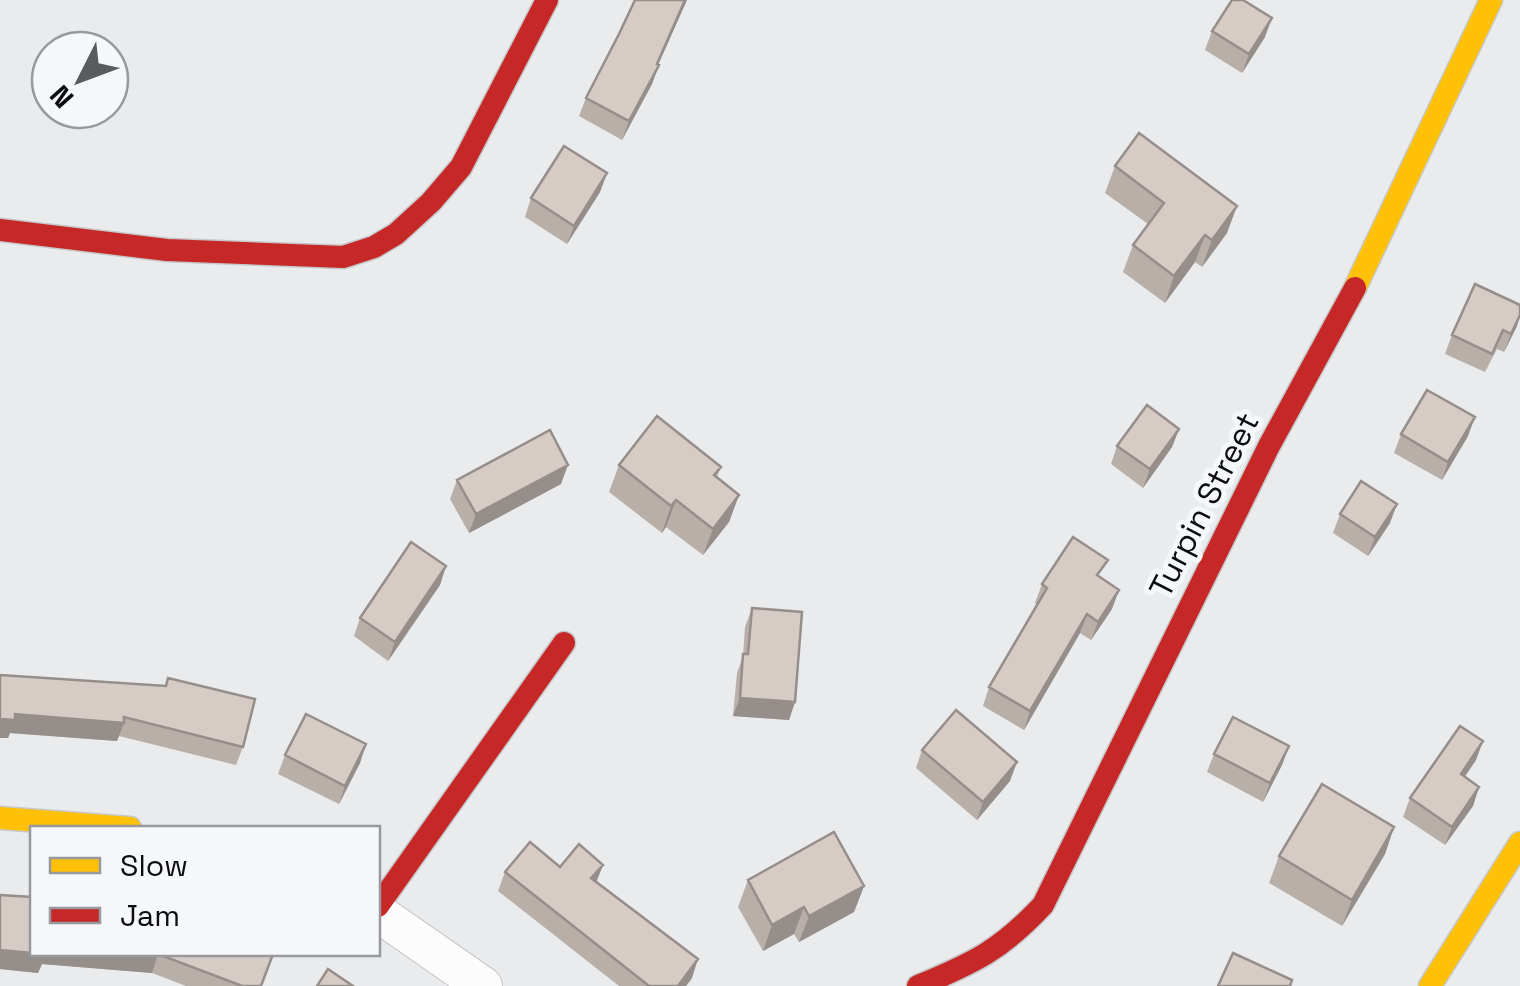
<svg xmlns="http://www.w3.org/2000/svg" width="1520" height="986" viewBox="0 0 1520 986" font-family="'Space Grotesk',sans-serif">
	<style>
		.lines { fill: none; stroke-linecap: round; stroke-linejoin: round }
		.street-casing { stroke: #c7c8c9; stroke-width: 40 }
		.slow-casing { stroke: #c7c8c9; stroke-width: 25 }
		.jam-casing { stroke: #c7c8c9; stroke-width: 25 }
		.street { stroke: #fcfcfc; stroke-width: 38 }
		.slow { stroke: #ffc107; stroke-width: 22 }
		.jam { stroke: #c62828; stroke-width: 22 }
		.wall { fill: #b9afa9 }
		.shaded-wall { fill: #968e8a }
		.building { fill: #d7cbc5; stroke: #968e8a; stroke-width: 2.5 }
		.labels { text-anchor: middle; stroke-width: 10; stroke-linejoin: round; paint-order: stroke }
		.street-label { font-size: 32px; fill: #0c0d0e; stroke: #f6f7fb }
	</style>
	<rect width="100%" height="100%" fill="#eaebed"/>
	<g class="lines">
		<!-- street casing -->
		<g class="street-casing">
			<path id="street" d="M378,913L483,986"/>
		</g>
		<!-- slow casing -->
		<g class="slow-casing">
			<path id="slow" d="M1355,288L1491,0
				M0,818L130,828
				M1430,986L1520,843"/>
		</g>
		<!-- jam casing -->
		<g class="jam-casing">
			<path id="jam" d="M0,230L167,250L343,257L374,247L396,234L431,202L461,167L547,0
				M378,906L564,643
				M918,986C974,963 1001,950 1043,905L1269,446L1355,288"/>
		</g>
		<!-- street -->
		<use href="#street" class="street"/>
		<!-- slow -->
		<use href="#slow" class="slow"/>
		<!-- jam -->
		<use href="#jam" class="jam"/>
	</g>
	<!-- wall -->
	<path class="wall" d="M635,0H687L658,65L652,84L622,140L579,116L586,98L619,34Z
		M1212,31L1265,37L1242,73L1205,50Z
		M1115,166L1227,233L1202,267L1195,262L1165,303L1123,272L1133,245L1148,224L1105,193Z
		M607,173L600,192L567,244L525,217L531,198Z
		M1517,326L1504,352L1497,349L1485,372L1445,354L1452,335Z
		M1179,429L1172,447L1143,488L1111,464L1117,446Z
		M1401,434L1468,436L1442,480L1394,453Z
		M619,465L721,467L717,477L739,495L729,522L703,555L666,527L662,533L609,492Z
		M457,480L561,484L469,533L450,499Z
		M1340,514L1390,523L1368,556L1333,533Z
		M446,566L440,585L388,661L354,636L360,618Z
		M1101,578L1112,609L1091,640L1080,633L1024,730L983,706L989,687L1038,605L1035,603L1042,584Z
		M752,608L795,702L789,720L733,716L737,673L743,656L745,627Z
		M0,675L165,686L168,678L243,747L236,765L119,736L117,741L10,733L8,738Z
		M366,744L360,763L339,804L278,774L285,755Z
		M1289,746L1282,765L1263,802L1207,772L1214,754Z
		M922,750L1010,781L977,820L916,768Z
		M1476,760L1464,777L1479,787L1473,806L1445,845L1403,817L1410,798Z
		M1394,827L1385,854L1342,926L1269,883L1279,856Z
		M603,865L596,882L692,978L686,986H619L498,891L505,872L560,867Z
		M748,880L864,886L854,912L799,942L794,934L763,951L738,907Z
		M0,895L274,954L261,986H186L152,973L42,964L38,973L0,969Z"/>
	<!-- shaded-wall -->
	<path class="shaded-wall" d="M685,0H687L652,78L659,65L652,84L622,140L629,121Z
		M1272,18L1265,37L1242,73L1249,54Z
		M607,173L600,192L567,244L574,226Z
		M1237,206L1227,233L1202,267L1212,240Z
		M1205,235L1195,262L1165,303L1174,276Z
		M1520,315L1517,326L1504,352L1511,334Z
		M1475,417L1468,436L1442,480L1448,462Z
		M1179,429L1172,447L1143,488L1150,469Z
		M568,465L561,484L469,533L476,514Z
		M739,495L729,522L703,555L713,529Z
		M676,500L666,527L662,533L671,506Z
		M1397,504L1390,523L1368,556L1375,537Z
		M446,566L440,585L388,661L395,642Z
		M1119,590L1112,609L1091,640L1098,622Z
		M1087,614L1080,633L1024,730L1030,711Z
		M740,698L795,702L789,720L733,716Z
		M15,714L124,723L117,741L10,733L8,738H0V719Z
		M1483,741L1476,760L1454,793L1461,774Z
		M366,744L360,763L339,804L345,786Z
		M1289,746L1282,765L1263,802L1270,783Z
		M1017,762L1010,781L977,820L983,802Z
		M1479,787L1473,806L1445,845L1452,827Z
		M1394,827L1385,854L1342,926L1352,900Z
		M603,865L596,883L591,878Z
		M864,886L854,912L799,942L809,916Z
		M804,907L794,934L763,951L772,925Z
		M0,950L32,954H158L152,973L42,964L38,973L0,969Z
		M698,959L692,978L686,986H678Z"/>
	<!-- building -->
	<path class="building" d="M635,0H685L657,64L659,65L629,121L586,98L619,34Z
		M1232,0H1243L1272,18L1249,54L1212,31Z
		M1139,133L1237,206L1212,240L1205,235L1174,276L1133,245L1164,203L1115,166Z
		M564,146L607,173L574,226L531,198Z
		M1475,284L1520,305V315L1511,334L1503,330L1492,354L1452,335Z
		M1427,390L1475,417L1448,462L1401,434Z
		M1147,405L1179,429L1150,469L1117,446Z
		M657,416L721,467L714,475L739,495L713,529L676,500L671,506L619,465Z
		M550,430L568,465L476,514L457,480Z
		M1361,481L1397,504L1375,537L1340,514Z
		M1073,537L1108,560L1097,575L1119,590L1098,622L1087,614L1030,711L989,687L1047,588L1042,584Z
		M411,542L446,566L395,642L360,618Z
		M752,608L802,612L795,702L740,698L743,654H748Z
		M0,675L166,686L168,678L255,699L243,747L124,717V723L15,714V720L0,719Z
		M956,710L1017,762L983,802L922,750Z
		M306,714L366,744L345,786L285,755Z
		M1233,717L1289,746L1270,783L1214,754Z
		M1460,726L1483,741L1461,774L1479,787L1452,827L1410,798Z
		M1322,784L1394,827L1352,900L1279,856Z
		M834,832L864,886L809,916L804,907L772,925L748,880Z
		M530,842L560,867L579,844L603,865L591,878L698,959L678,986H649L505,872Z
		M0,895L32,897V953L0,950Z
		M1233,953L1292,980L1290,986H1218Z
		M150,954H273L261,986H242L158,954Z
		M328,969L353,986H317Z"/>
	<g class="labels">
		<!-- street labels -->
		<g class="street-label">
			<text transform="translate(1204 505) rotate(-63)" y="11">Turpin Street</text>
		</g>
	</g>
	<!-- legend -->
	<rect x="30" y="826" width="350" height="130" fill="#f6f7fb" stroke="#98999c" stroke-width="2.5"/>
	<rect x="50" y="858" width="50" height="15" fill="#ffc107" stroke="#98999c" stroke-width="2.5"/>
	<text x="120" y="876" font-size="30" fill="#0c0d0e">Slow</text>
	<rect x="50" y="908" width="50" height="15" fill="#c62828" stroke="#98999c" stroke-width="2.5"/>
	<text x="120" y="926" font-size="30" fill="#0c0d0e">Jam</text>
	<!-- north arrow -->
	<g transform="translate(80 80) rotate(228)"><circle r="48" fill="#f6f7fb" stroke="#98999c" stroke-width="2.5"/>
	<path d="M0-8L18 38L0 25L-18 38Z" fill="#5a5b5c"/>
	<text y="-15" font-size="28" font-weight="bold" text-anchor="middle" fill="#0c0d0e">N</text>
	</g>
</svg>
